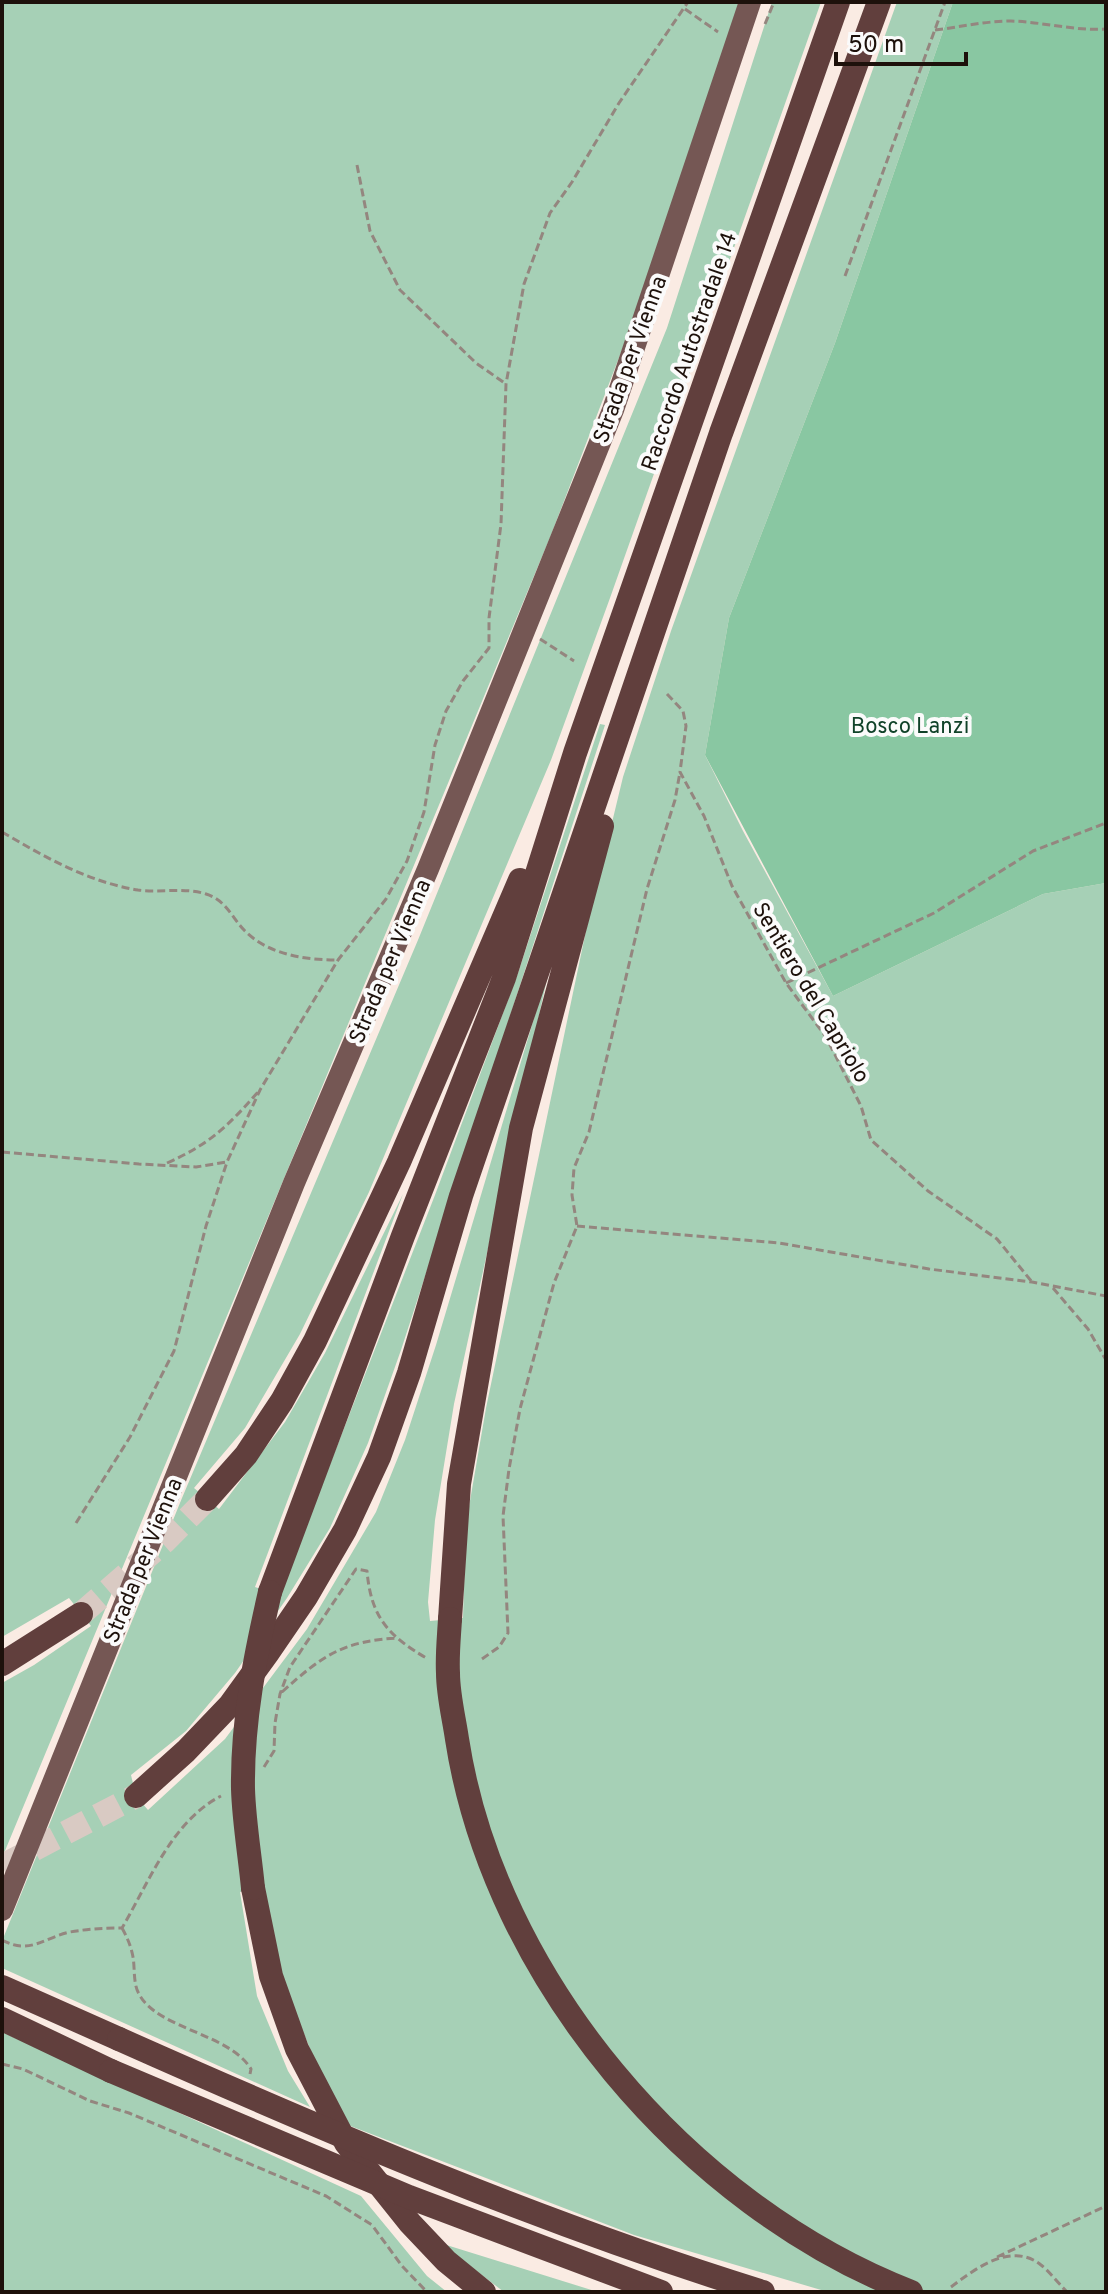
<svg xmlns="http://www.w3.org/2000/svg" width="1108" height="2294" viewBox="0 0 1108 2294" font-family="Overpass,sans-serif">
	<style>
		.green { fill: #a6d0b6 }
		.forest { fill: #89c7a2 }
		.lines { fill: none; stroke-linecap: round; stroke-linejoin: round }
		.motorway-tunnel { stroke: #d9cac3; stroke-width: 24; stroke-dasharray: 24 12; stroke-linecap: butt }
		.path { stroke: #94867f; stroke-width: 3; stroke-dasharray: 8 4; stroke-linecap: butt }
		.primary { stroke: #755754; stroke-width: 22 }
		.motorway { stroke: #613f3d; stroke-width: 24 }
		.motorway-bridge { stroke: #613f3d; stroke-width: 24 }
		.labels { text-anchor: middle; stroke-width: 8; stroke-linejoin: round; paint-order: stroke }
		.street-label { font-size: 22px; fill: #1d110b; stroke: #fbfbfb }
		.park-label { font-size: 22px; fill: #104229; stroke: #fbfbfb }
	</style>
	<rect width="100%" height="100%" fill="#faebe3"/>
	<!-- green -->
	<path class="green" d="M2,2H740L638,308L551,535L2,1858V1683L34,1665L91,1626L69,1598L2,1637Z
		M772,2H821L610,598L551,760L369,1192L300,1334L245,1428L194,1488L219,1509L285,1422L325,1353L403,1194L255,1587L279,1595L435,1195L518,973L600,724L605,725L401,1350L368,1443L330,1528L287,1598L235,1673L186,1731L131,1775L136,1796L148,1810L225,1739L307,1629L376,1512L405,1440L436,1345L550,965L454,1404L435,1520L428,1602L430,1621L463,1618L466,1524L486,1408L587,926L623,777L671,631L897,2H953L835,343L729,618L705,755L743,831L833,996L1043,894L1106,883V2292H828L634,2235L340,2122L284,1985L253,1888L240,1892L257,1996L288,2071L310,2107L2,1968V1941L182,1498L418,940L667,328Z
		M2,2032L361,2196L427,2276L447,2292H2Z
		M440,2243L598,2292H504Z"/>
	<!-- forest -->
	<path class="forest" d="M953,2H1106V883L1043,894L833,996L705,755L729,618L835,343Z"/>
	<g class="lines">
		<!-- motorway-tunnel -->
		<path class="motorway-tunnel" d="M81,1614L164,1542L207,1499
			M2,1866L136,1796"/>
		<!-- path -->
		<path class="path" d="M685,9L718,32
			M765,24L774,2
			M935,30C961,27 985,21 1011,21C1043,22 1074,31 1106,29
			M357,165L370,231L400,290L476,363L506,384
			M845,276L945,2
			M540,639L574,661
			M667,694L683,711L686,726L680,772L704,816L732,886L786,983L826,1037L861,1106L871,1140L928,1191L997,1239L1032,1282
			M2,832C45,857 88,882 138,890C160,893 184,887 206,894C226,900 232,918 245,931C269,955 306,960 338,960
			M786,983L934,913L1033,851L1106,823
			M2,1152L139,1164L196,1167L227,1162
			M167,1163C210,1144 228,1126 258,1092
			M577,1226L779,1243L929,1269L1032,1282L1106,1296
			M1053,1288L1088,1329L1106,1360
			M76,1523L130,1437L174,1351L206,1226L227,1162L260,1090L338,960L386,899L407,861L424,812L435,745L446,711L463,681L489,648V618L501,524L506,384L524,284L550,213L572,182L619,103L688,2
			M482,1659L499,1647L508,1633L503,1516L509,1469L520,1409L554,1283L577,1226L572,1195L574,1168L589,1132L647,889L675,800L680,772
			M282,1692C323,1655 343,1641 398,1638
			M264,1767L274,1751L275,1723L280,1694L290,1667L356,1569L367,1571C371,1617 388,1636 428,1659
			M122,1928C127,1937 131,1946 133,1957C135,1968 133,1984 139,1994C157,2029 229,2033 251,2069L250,2074
			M2,1940C30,1955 43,1938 70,1932C87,1929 104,1928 122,1928C149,1882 172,1821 221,1796
			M2,2064L23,2069L90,2101L129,2113L326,2196L372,2225L402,2266L427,2292
			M997,2257L1106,2206
			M951,2287C975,2269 1011,2241 1041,2265C1050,2272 1058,2283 1067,2292"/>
		<!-- primary -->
		<path class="primary" d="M2,1910L294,1183L428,869L613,410L750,2"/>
		<!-- motorway -->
		<path class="motorway" d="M207,1499L246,1455L282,1401L315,1341L399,1162L520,880
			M270,1592L403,1236L504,978L575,753L838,2
			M450,1619L459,1484L521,1128L602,826
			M2,1664L81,1614
			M136,1796L186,1751L230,1705L267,1654L306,1597L345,1530L379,1457L409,1373L461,1196L721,433L879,2
			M253,1888L271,1976L297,2049L346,2143L410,2223L446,2261L484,2292
			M2,1987L119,2039
			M2,2019L111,2071"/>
		<!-- motorway-bridge -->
		<path class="motorway-bridge" d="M450,1619C449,1637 447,1655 448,1673C448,1695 454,1718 457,1739C494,1978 687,2205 911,2292
			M253,1888C250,1856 244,1822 243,1789C242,1722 255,1657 270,1592
			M119,2039C330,2133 543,2224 763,2292
			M111,2071L409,2197L661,2292"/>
	</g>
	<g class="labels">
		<!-- street labels -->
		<g class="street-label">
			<text transform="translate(688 351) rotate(-71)" y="8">Raccordo Autostradale 14</text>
			<text transform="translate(629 359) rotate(-70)" y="8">Strada per Vienna</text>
			<text transform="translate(389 961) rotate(-67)" y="8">Strada per Vienna</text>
			<text transform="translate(812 992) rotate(59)" y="8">Sentiero del Capriolo</text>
			<text transform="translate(142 1560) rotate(-68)" y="8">Strada per Vienna</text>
		</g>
		<!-- park labels -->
		<g class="park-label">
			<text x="910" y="733">Bosco Lanzi</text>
		</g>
	</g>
	<!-- border -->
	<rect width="1108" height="2294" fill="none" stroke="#1d110b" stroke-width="8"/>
	<!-- scale -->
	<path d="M836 52v12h130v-12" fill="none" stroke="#1d110b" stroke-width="4"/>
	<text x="848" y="52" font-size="24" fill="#1d110b" stroke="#fbfbfb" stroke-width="6" paint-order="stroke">50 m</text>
</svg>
